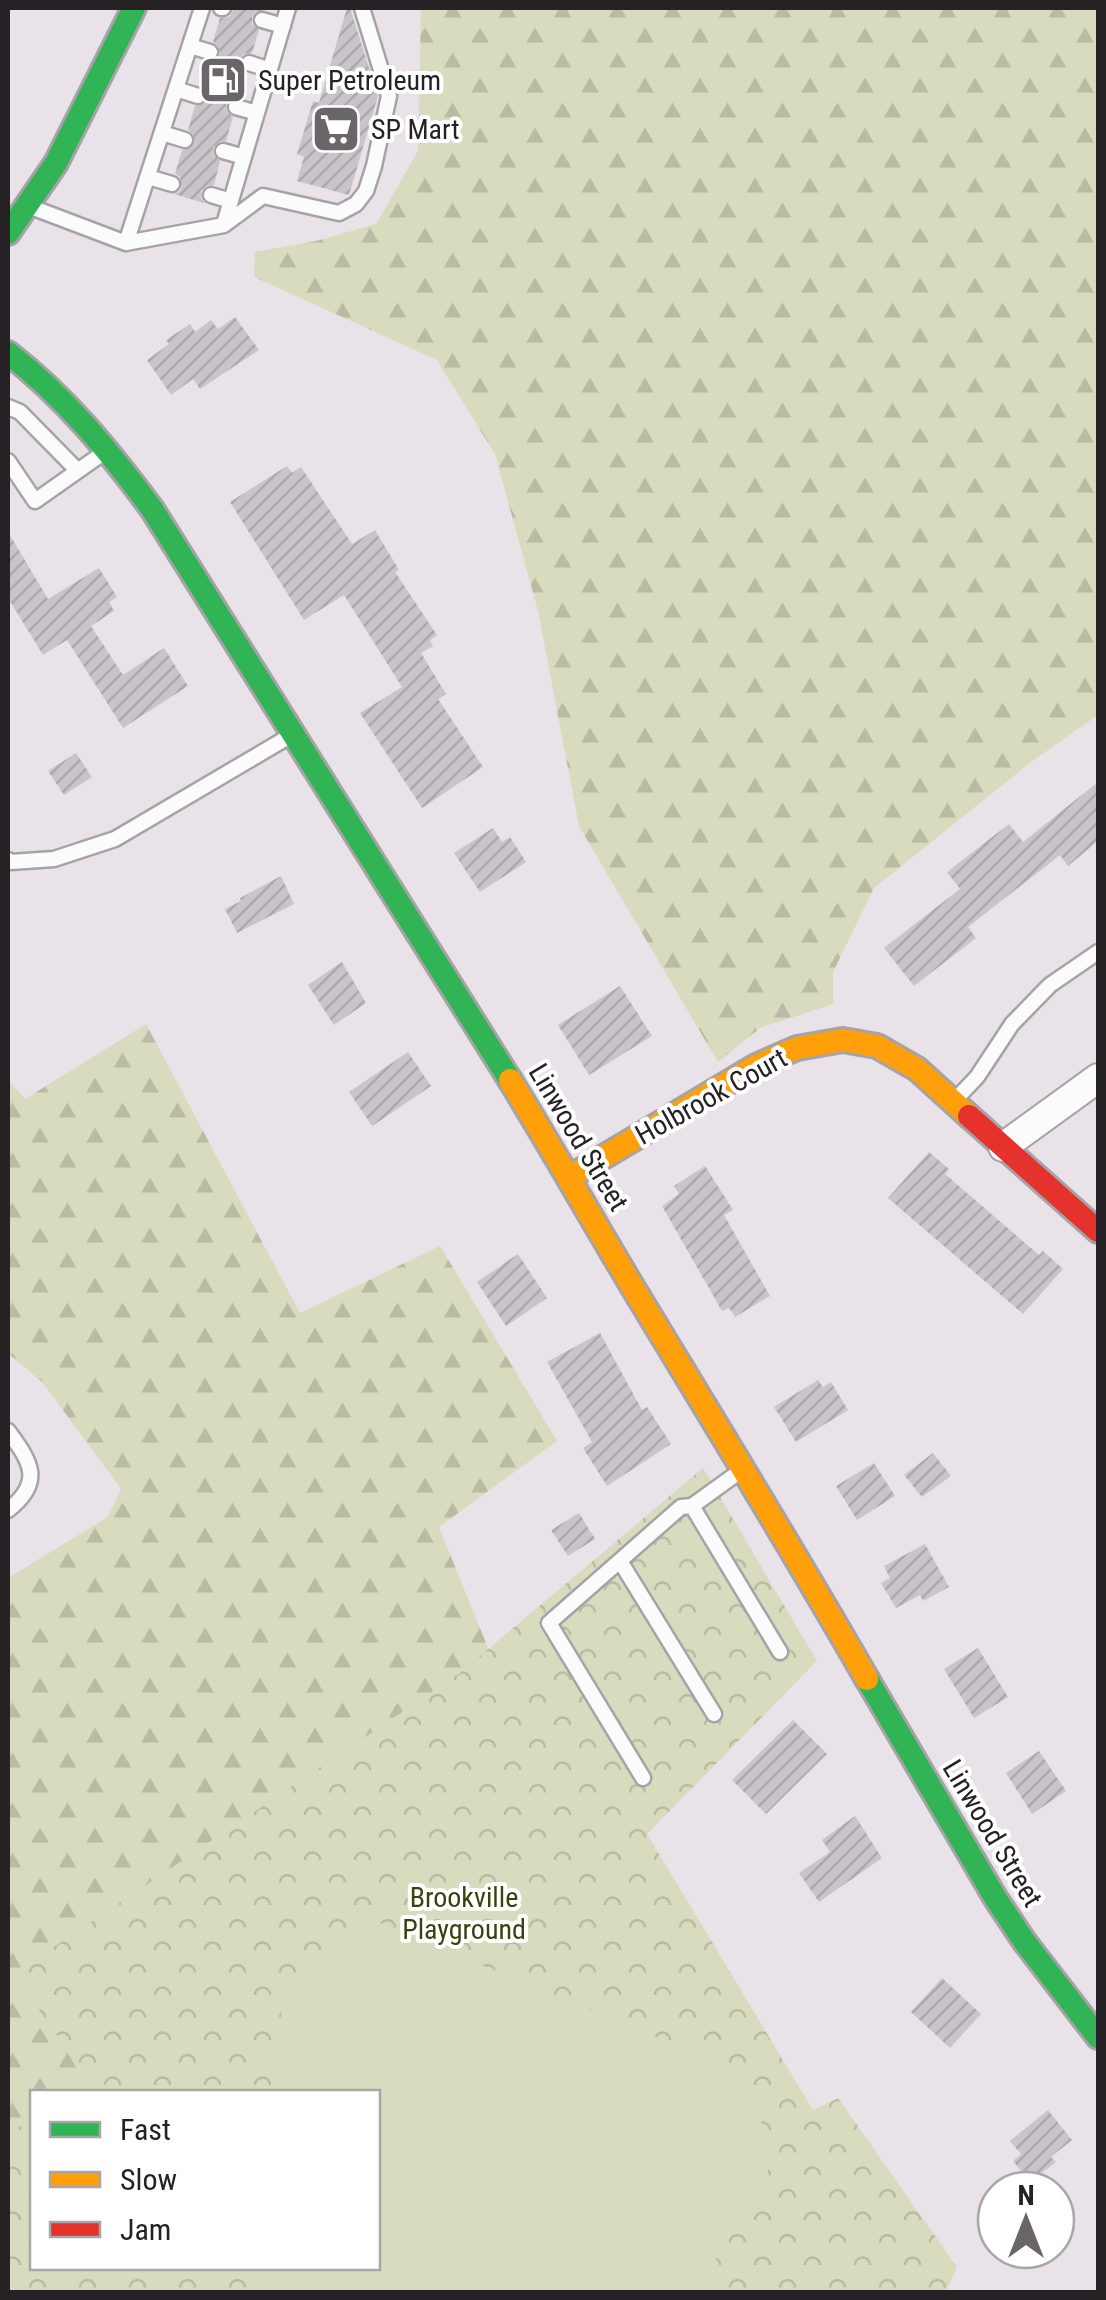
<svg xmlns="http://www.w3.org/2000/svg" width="1106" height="2300" viewBox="0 0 1106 2300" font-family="'Roboto Condensed',sans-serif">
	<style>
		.forest { fill: url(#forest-firs) }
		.park { fill: url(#park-crowns) }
		.pitch { fill: #d8dbbd }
		.building { fill: url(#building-hatch) }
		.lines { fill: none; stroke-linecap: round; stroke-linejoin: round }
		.lane-casing { stroke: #a6a3a6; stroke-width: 19 }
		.street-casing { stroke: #a6a3a6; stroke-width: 32 }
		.fast-casing { stroke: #a6a3a6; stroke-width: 28 }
		.slow-casing { stroke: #a6a3a6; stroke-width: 28 }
		.jam-casing { stroke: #a6a3a6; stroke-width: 28 }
		.lane { stroke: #fcfbfc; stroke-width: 14 }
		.street { stroke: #fcfbfc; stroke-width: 28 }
		.fast { stroke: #30b455; stroke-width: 22 }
		.slow { stroke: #ff9f0a; stroke-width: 22 }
		.jam { stroke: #e5322d; stroke-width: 22 }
		.labels { text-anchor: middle; stroke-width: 8; stroke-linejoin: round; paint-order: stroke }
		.poi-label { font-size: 28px; fill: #252124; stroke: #fff; text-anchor: start }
		.street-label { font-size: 28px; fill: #252124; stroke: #fff }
		.park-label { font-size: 28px; fill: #3a410f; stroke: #fff }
	</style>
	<defs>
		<pattern id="forest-firs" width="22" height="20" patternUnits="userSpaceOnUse" patternTransform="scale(2.5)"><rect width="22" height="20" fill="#d8dbbd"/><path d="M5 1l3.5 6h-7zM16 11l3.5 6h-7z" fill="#b9bca2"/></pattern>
		<pattern id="park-crowns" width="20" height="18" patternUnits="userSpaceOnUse" patternTransform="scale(2.5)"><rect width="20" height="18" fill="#d8dbbd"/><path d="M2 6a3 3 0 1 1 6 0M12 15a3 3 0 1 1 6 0" fill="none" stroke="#b9bca2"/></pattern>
		<pattern id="building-hatch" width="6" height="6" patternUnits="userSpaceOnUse" patternTransform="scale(2.5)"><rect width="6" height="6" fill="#c9c4c9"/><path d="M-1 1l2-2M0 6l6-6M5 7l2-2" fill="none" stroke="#aca8ac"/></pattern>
	</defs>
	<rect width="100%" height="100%" fill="#e9e3e9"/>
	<!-- forest -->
	<path class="forest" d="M421,8H1098V715L1031,762L874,888L833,972V1004L760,1028L718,1062L579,826L538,611L495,454L437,360L254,277L255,252L316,241L376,224L418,151Z
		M146,1024L300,1313L440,1246L557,1441L439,1527L503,1685L95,2092H32V2268L38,2292L8,2223V1578L108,1517L121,1489L43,1383L8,1353V1080L25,1099Z"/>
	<!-- park -->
	<path class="park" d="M703,1468L817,1661L647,1834L813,2110L838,2098L957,2267L946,2292H8V2134L32,2118V2268H378V2092H72L89,2081L14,1974L460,1673Z"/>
	<!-- pitch -->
	<path class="pitch" d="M375,1921L748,2075L773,2162L697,2292H278L267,2279V2268H378V2092H270L282,2010Z"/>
	<!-- building -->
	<path class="building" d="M234,8H266L265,10L255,12L252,16V24L259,30L252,53L243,54L239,61L240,69L246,73L239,97H232L226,103V110L233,117L226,141H220L213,147V154L220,161L214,185H208L201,191V198L204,203L174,194L180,191L182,186L180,177L175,174L182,150L191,148L195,142L193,134L188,130L195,106L204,104L208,98L206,90L201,86L207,62L216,60L220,54L218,46L213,42L220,18L229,17Z
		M347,8H350L378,96L349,195L297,181L304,157L297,154L313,101L319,103Z
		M235,317L259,350L200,389L193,379L171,395L147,360L169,344L166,340L190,324L195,332L211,320L218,329Z
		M287,466L292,473L301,467L352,544L375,530L399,570L395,572L437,635L430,640L433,646L421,653L446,694L438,699L483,767L422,808L360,713L402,687L344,595L304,620L230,502Z
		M8,532L48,599L99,568L117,597L109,602L114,611L91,626L123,675L164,648L188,686L123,728L67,640L43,655L8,598Z
		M76,753L92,777L64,795L48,771Z
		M1098,782V841L1068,866L1060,855L968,927L976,938L914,986L884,948L960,889L947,872L1009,824L1023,842Z
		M493,828L502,842L510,837L526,862L480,892L454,853Z
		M281,876L294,904L237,933L225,909L241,901L240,898Z
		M342,962L366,1003L334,1025L308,985Z
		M620,986L652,1036L589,1075L558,1025Z
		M408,1052L431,1086L372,1126L349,1092Z
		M929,1152L949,1169L945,1174L1039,1255L1043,1251L1063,1269L1023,1314L888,1198Z
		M705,1166L733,1210L724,1215L770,1296L735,1317L729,1308L722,1311L662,1206L679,1194L674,1186Z
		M518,1254L547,1298L506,1326L477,1282Z
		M600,1333L642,1410L647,1407L671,1444L607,1486L583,1448L592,1442L547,1362Z
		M818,1380L823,1387L831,1382L848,1410L796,1442L774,1407Z
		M933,1453L951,1476L922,1497L904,1475Z
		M874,1463L895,1496L857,1520L836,1486Z
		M579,1513L595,1539L568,1556L551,1530Z
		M925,1544L949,1587L923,1601L920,1595L896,1608L881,1583L890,1578L884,1566Z
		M978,1648L1008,1697L974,1718L944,1669Z
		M793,1720L827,1754L766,1814L732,1780Z
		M1039,1751L1066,1791L1032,1814L1006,1773Z
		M855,1816L882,1858L819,1902L799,1873L830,1852L822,1840Z
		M942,1978L981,2014L950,2048L911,2012Z
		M1048,2110L1072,2140L1051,2157L1056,2162L1030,2182L1013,2161L1021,2154L1010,2141Z"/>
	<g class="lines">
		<!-- lane casing -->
		<g class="lane-casing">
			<path id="lane" d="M221,8H223
				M262,20L283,26
				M190,46L210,52
				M249,63L270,70
				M176,89L198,96
				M236,107L257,113
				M162,133L185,140
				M223,151L244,157
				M148,177L172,184
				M211,195L231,201
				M31,207L126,243L224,225L263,196L339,213L356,204L366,191L374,166L389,96L362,8
				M224,224L288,8
				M126,243L202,8
				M8,407L20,412L77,470
				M8,461L35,501L106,451
				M8,860L11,862L54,859L115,839L290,736
				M957,1098L977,1077L1012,1024L1050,985L1098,952
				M8,1431C31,1462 44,1482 8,1510
				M692,1506L780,1652
				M620,1561L714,1714
				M643,1778L549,1623L681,1507L692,1506L739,1472"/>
		</g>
		<!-- street casing -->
		<g class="street-casing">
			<path id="street" d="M1003,1147L1098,1078"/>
		</g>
		<!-- fast casing -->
		<g class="fast-casing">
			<path id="fast" d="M8,233L56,163L134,8
				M8,353C65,397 109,451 152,509L510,1080
				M867,1679L996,1899L1024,1941L1098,2037"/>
		</g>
		<!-- slow casing -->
		<g class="slow-casing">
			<path id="slow" d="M510,1080C553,1150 593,1221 635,1291C713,1420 792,1548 867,1679
				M570,1177L756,1066L797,1048L843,1040L877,1046L917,1069L969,1116"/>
		</g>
		<!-- jam casing -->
		<g class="jam-casing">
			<path id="jam" d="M969,1116L1098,1231"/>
		</g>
		<!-- lane -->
		<use href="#lane" class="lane"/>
		<!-- street -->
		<use href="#street" class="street"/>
		<!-- fast -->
		<use href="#fast" class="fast"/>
		<!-- slow -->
		<use href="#slow" class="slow"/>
		<!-- jam -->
		<use href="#jam" class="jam"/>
	</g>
	<!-- icons -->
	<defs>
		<g id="fuel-square" transform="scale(2.5)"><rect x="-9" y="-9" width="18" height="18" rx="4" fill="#6a6569" stroke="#fff"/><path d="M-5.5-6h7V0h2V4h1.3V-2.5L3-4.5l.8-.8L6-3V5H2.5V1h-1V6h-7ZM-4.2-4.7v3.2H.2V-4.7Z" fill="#fff"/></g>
		<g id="supermarket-square" transform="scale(2.5)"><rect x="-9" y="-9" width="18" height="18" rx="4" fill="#6a6569" stroke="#fff"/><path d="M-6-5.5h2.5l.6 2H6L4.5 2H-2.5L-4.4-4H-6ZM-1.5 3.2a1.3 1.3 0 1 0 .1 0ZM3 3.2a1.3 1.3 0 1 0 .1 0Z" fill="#fff"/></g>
	</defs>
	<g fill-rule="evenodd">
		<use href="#fuel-square" x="223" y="80"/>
		<use href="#supermarket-square" x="336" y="129"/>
	</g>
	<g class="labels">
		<!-- poi labels -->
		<g class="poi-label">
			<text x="258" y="90">Super Petroleum</text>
			<text x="371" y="139">SP Mart</text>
		</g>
		<!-- street labels -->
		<g class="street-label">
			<text transform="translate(711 1096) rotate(-29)" y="10">Holbrook Court</text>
			<text transform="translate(579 1137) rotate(59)" y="10">Linwood Street</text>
			<text transform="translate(993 1833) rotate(59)" y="10">Linwood Street</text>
		</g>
		<!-- park labels -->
		<g class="park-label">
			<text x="464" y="1907">Brookville<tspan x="464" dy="32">Playground</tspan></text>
		</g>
	</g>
	<!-- border -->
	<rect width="1106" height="2300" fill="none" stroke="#252124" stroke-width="20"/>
	<!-- legend -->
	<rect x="30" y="2090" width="350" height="180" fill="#ffffff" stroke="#a8a6a7" stroke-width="2.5"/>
	<rect x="50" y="2122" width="50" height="15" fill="#30b455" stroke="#a8a6a7" stroke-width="2.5"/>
	<text x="120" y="2140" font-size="30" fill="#252124">Fast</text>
	<rect x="50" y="2172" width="50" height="15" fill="#ff9f0a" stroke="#a8a6a7" stroke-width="2.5"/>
	<text x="120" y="2190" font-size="30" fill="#252124">Slow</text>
	<rect x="50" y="2222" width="50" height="15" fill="#e5322d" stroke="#a8a6a7" stroke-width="2.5"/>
	<text x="120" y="2240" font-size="30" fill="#252124">Jam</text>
	<!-- north arrow -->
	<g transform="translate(1026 2220)"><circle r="48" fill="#ffffff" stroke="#a8a6a7" stroke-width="2.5"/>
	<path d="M0-8L18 38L0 25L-18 38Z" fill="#6a6569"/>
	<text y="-15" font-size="28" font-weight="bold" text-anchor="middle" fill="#252124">N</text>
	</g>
</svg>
